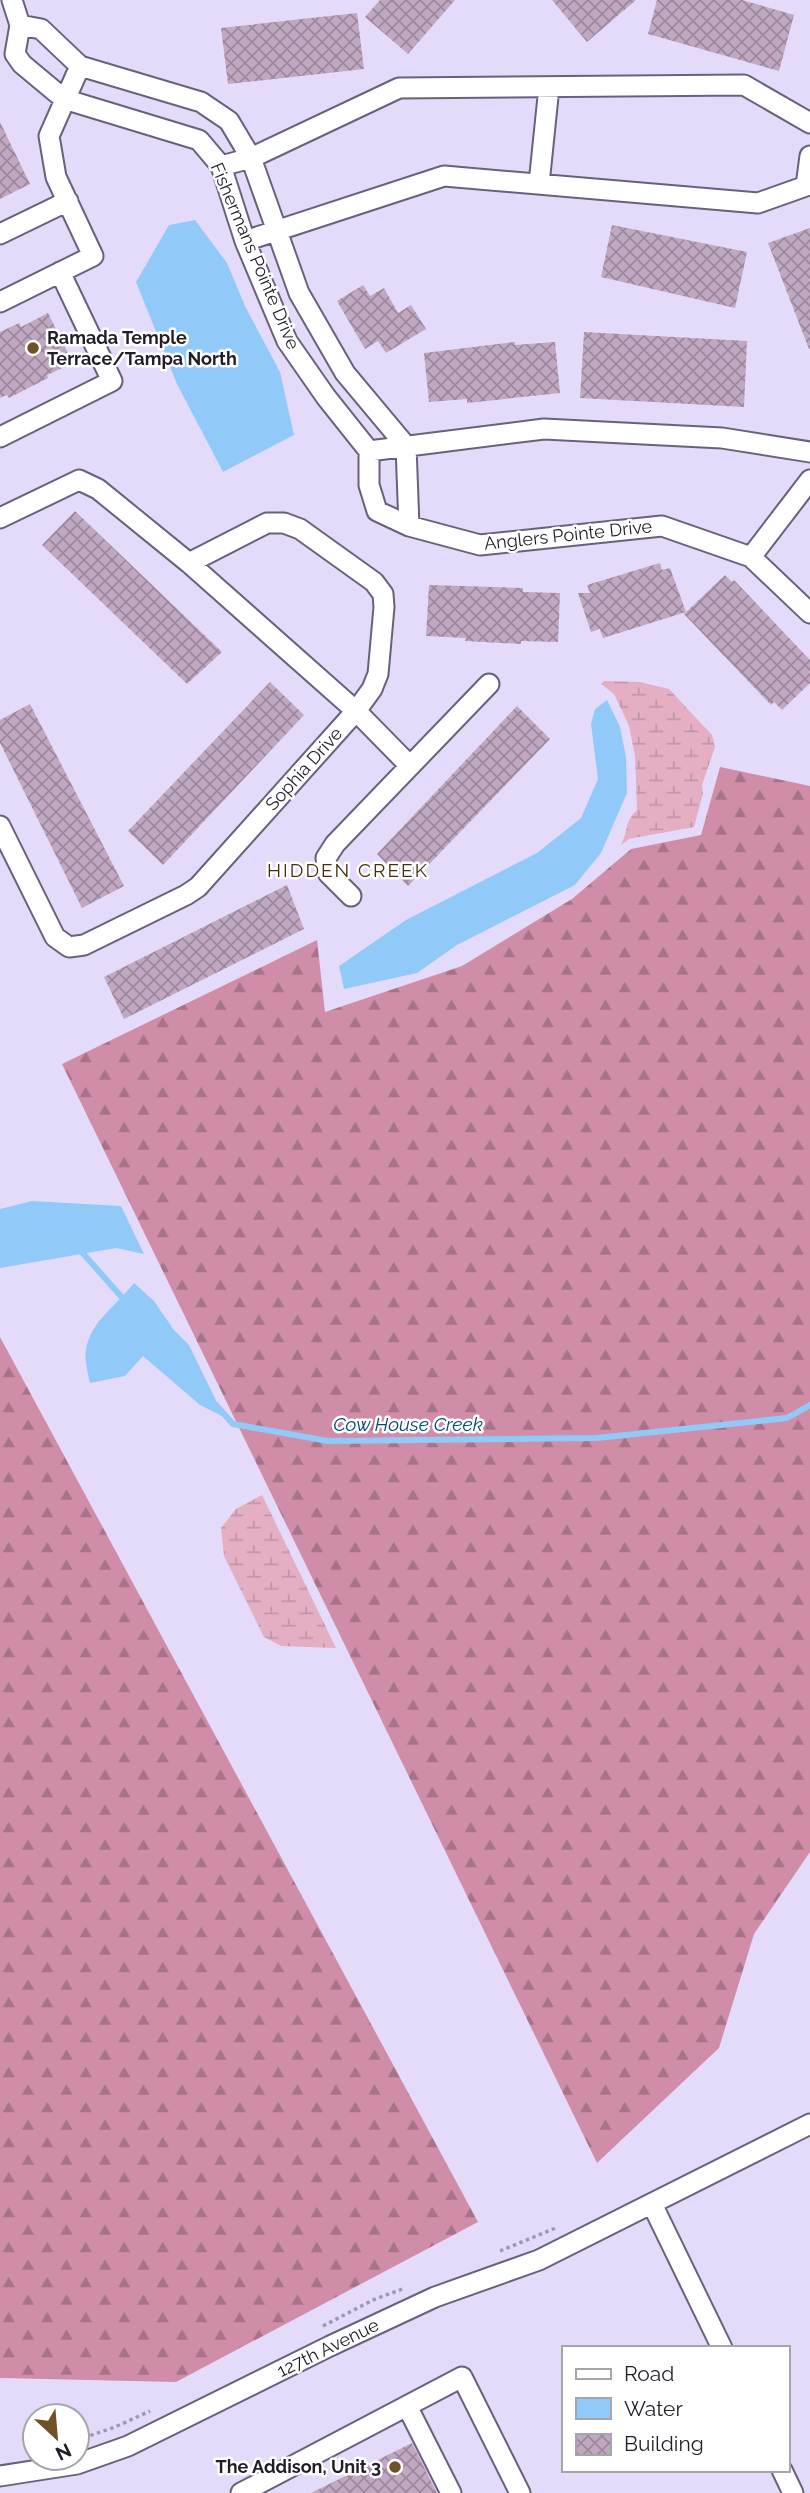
<svg xmlns="http://www.w3.org/2000/svg" width="810" height="2493" viewBox="0 0 810 2493" font-family="Raleway,sans-serif">
	<style>
		.forest { fill: url(#forest-firs) }
		.wetland { fill: url(#wetland-marsh) }
		.water { fill: #91caf8 }
		.lines { fill: none; stroke-linecap: round; stroke-linejoin: round }
		.stream { stroke: #91caf8; stroke-width: 6 }
		.building { fill: url(#building-cross-hatch) }
		.minor-casing { stroke: #69617c; stroke-width: 23 }
		.path { stroke: #9f98b0; stroke-width: 3.5; stroke-dasharray: 3.5 3.5; stroke-linecap: butt }
		.minor { stroke: #fff; stroke-width: 19 }
		.poi-dot { fill: #6e5125; stroke: #fff; stroke-width: 2.5 }
		.labels { text-anchor: middle; stroke-width: 5; stroke-linejoin: round; paint-order: stroke }
		.street-label { font-size: 18px; fill: #211d28; stroke: #fff }
		.poi-label { font-size: 18px; font-weight: bold; fill: #211d28; stroke: #fff; text-anchor: start }
		.neighbourhood-label { font-size: 19px; letter-spacing: 2px; fill: #46300b; stroke: #fff }
		.water-label { font-size: 19px; font-style: italic; fill: #014873; stroke: #fff }
	</style>
	<defs>
		<pattern id="forest-firs" width="22" height="20" patternUnits="userSpaceOnUse" patternTransform="scale(1.75)"><rect width="22" height="20" fill="#d08da8"/><path d="M5 1l3.5 6h-7zM16 11l3.5 6h-7z" fill="#a87389"/></pattern>
		<pattern id="wetland-marsh" width="20" height="14" patternUnits="userSpaceOnUse" patternTransform="scale(1.75)"><rect width="20" height="14" fill="#e4aec3"/><path d="M1 5h8M5 5V1M11 12h8M15 12V8" fill="none" stroke="#c395a8"/></pattern>
		<pattern id="building-cross-hatch" width="8" height="8" patternUnits="userSpaceOnUse" patternTransform="scale(1.75)"><rect width="8" height="8" fill="#c1a8c1"/><path d="M0 0l8 8M0 8l8-8" fill="none" stroke="#9c889d"/></pattern>
	</defs>
	<rect width="100%" height="100%" fill="#e4dbfb"/>
	<!-- forest -->
	<path class="forest" d="M720,767L810,786V1852L754,1934L719,2048L597,2163L62,1064L317,940L325,1012L462,966L572,899L631,849L701,835Z
		M0,1337L478,2222L176,2382L0,2378Z"/>
	<!-- wetland -->
	<path class="wetland" d="M604,681L640,682L669,689L712,735L715,747L702,785L703,794L694,827L629,839L621,845C629,829 624,822 637,810L635,756L629,726L614,694L601,684Z
		M262,1495L336,1648L281,1646L264,1637L224,1556L221,1528L236,1509Z"/>
	<!-- water -->
	<path class="water" d="M195,220L227,263L245,306L280,372L294,435L223,472L177,384L136,282L169,225Z
		M607,700L620,727L626,757L627,793L601,853L575,885L457,945L417,973L344,989L339,966L406,920L537,853L581,818L598,779L591,724L595,709Z
		M32,1201L121,1206L144,1254L116,1248L0,1268V1209Z
		M134,1283L154,1301L174,1330L189,1345L224,1417L200,1405L143,1356L125,1376L90,1383C88,1373 84,1359 86,1349C91,1321 117,1305 134,1283Z"/>
	<g class="lines">
		<!-- stream -->
		<path class="stream" d="M80,1250L126,1302
			M216,1405L233,1424L328,1441L597,1438L787,1418L810,1405"/>
	</g>
	<!-- building -->
	<path class="building" d="M380,0H455L408,54L365,17Z
		M552,0H636L587,42Z
		M657,0H742L794,15L779,71L648,34Z
		M357,13L364,69L228,84L221,28Z
		M0,122L30,184L0,199Z
		M612,225L747,252L735,308L601,277Z
		M810,228V349H809L768,243Z
		M363,285L370,296L384,288L398,313L411,305L426,329L386,353L378,341L365,349L337,301Z
		M48,313L73,363L47,375L48,378L9,398L7,395L0,398V332L19,323L21,327Z
		M584,332L747,341L744,407L580,398Z
		M515,342V345L555,342L560,393L467,403V399L429,402L424,353Z
		M75,511L222,652L187,684L42,545Z
		M660,563L662,570L670,568L686,612L603,638L600,629L591,632L578,593H590L587,585Z
		M725,575L732,582L734,580L810,660V683L782,710L774,702L771,705L684,614Z
		M429,585L523,588V592L560,593L558,642L521,641V644L465,641L466,638L426,636Z
		M270,682L304,715L163,865L128,831Z
		M30,704L124,886L82,908L0,743V720Z
		M517,706L550,739L408,886L377,854Z
		M287,885L304,929L124,1019L104,977Z
		M412,2443L437,2493H311Z"/>
	<g class="lines">
		<!-- minor casing -->
		<g class="minor-casing">
			<path id="minor" d="M12,0L20,25L15,54L22,64L64,99L199,140L221,166L245,241L287,341L326,397L369,451V485L377,511L409,526L480,545L662,526L751,557L810,613
				M20,25L41,29L80,66L201,102L229,121L251,158L299,293L345,373L406,446
				M221,166L251,158L399,88L744,85L810,123
				M539,184L549,87
				M0,234L68,201
				M245,241L444,176L758,203L806,186L810,156
				M0,302L93,256L56,177L49,136L80,66
				M0,437L112,381L60,272
				M406,446L409,526
				M369,451L544,429L722,438L810,452
				M0,518L79,480L98,489L189,563L356,711L198,887L186,895L84,945L69,947L55,937L0,826
				M751,557L810,480
				M189,563L267,523H284L300,529L374,582L383,594L384,607L378,674L372,689L356,711L410,766
				M351,896L328,873L326,858L335,844L489,684
				M652,2204L722,2348
				M407,2406L451,2493
				M782,2470L793,2493
				M0,2476L77,2464L128,2446L330,2346L435,2297L539,2260L810,2124
				M241,2493L462,2377L520,2493"/>
		</g>
		<!-- path -->
		<path class="path" d="M500,2251L558,2227
			M323,2326L373,2300L405,2288
			M77,2440L115,2427L150,2411"/>
		<!-- minor -->
		<use href="#minor" class="minor"/>
	</g>
	<!-- markers -->
	<g class="poi-dot">
		<circle cx="33" cy="348" r="7"/>
		<circle cx="395" cy="2467" r="7"/>
	</g>
	<g class="labels">
		<!-- street labels -->
		<g class="street-label">
			<text transform="translate(255 256) rotate(67)" y="6">Fishermans Pointe Drive</text>
			<text transform="translate(568 535) rotate(-6)" y="6">Anglers Pointe Drive</text>
			<text transform="translate(304 769) rotate(-48)" y="6">Sophia Drive</text>
			<text transform="translate(328 2348) rotate(-26)" y="6">127th Avenue</text>
		</g>
		<!-- poi labels -->
		<g class="poi-label">
			<text x="47" y="344">Ramada Temple<tspan x="47" dy="21">Terrace/Tampa North</tspan></text>
			<text x="381" y="2473" text-anchor="end">The Addison, Unit 3</text>
		</g>
		<!-- neighbourhood labels -->
		<g class="neighbourhood-label">
			<text x="348" y="877">HIDDEN CREEK</text>
		</g>
		<!-- water labels -->
		<g class="water-label">
			<text x="408" y="1431">Cow House Creek</text>
		</g>
	</g>
	<!-- legend -->
	<rect x="562" y="2346" width="228" height="126" fill="#ffffff" stroke="#a6a5a9" stroke-width="2"/>
	<rect x="576" y="2369" width="35" height="10" fill="#ffffff" stroke="#a6a5a9" stroke-width="2"/>
	<text x="624" y="2381" font-size="21" fill="#211d28">Road</text>
	<rect x="576" y="2398" width="35" height="21" fill="#91caf8" stroke="#a6a5a9" stroke-width="2"/>
	<text x="624" y="2416" font-size="21" fill="#211d28">Water</text>
	<rect x="576" y="2434" width="35" height="21" fill="url(#building-cross-hatch)" stroke="#a6a5a9" stroke-width="2"/>
	<text x="624" y="2451" font-size="21" fill="#211d28">Building</text>
	<!-- north arrow -->
	<g transform="translate(56 2437) rotate(154)"><circle r="33" fill="#ffffff" stroke="#a6a5a9" stroke-width="2"/>
	<path d="M0-5L12 26L0 18L-12 26Z" fill="#6e5125"/>
	<text y="-10" font-size="19" font-weight="bold" text-anchor="middle" fill="#211d28">N</text>
	</g>
</svg>
